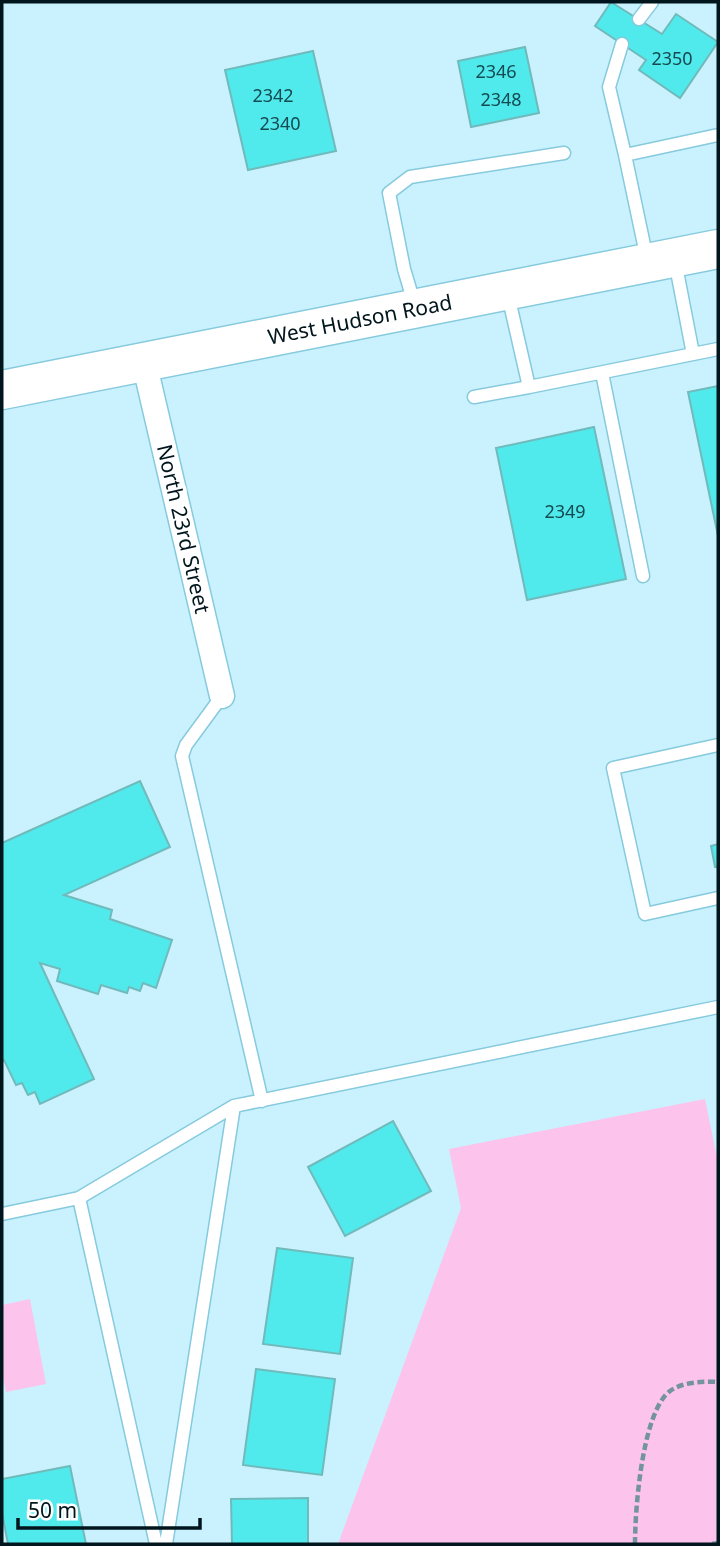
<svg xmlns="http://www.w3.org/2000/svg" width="720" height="1546" viewBox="0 0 720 1546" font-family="'Noto Sans',sans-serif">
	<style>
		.grass { fill: #fcc4ec }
		.building { fill: #50e9ec; stroke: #71babc; stroke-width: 2 }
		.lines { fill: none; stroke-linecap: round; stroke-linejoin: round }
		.service-casing { stroke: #86cadd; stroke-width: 15 }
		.minor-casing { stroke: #86cadd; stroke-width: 27 }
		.trunk-casing { stroke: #86cadd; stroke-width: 41 }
		.path { stroke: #73939d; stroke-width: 4.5; stroke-dasharray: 7 3.5; stroke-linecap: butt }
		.service { stroke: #fff; stroke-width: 12 }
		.minor { stroke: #fff; stroke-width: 24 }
		.trunk { stroke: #fff; stroke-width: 38 }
		.labels { text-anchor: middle; stroke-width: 7; stroke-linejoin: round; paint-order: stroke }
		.number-label { font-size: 18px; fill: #144a50 }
		.street-label { font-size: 21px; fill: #00151c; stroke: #fff }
	</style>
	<rect width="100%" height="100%" fill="#caf2fe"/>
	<!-- grass -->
	<path class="grass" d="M705,1099L718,1162V1544H338L461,1208L449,1149Z
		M30,1299L46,1384L6,1392L2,1372V1305Z"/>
	<!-- building -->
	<path class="building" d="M611,2L662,34L676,14L718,42L680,98L639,70L646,60L595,26Z
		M525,47L539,113L471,127L458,61Z
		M313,51L336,151L248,170L225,70Z
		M718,386V536L688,392Z
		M594,427L626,579L527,600L496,448Z
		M140,781L170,847L64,895L112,910L110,919L172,940L156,988L143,983L140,991L129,987L127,993L101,985L98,994L57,981L60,969L40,963L94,1079L40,1104L35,1092L28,1095L22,1083L16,1085L4,1060L2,1061V843Z
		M718,844V867H715L711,846Z
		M393,1121L431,1191L345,1236L308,1167Z
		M277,1248L353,1258L340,1354L263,1344Z
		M256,1369L335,1379L322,1475L243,1465Z
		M70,1466L86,1544H8L2,1513V1479Z
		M308,1498V1544H232L231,1499Z"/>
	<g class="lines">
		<!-- service casing -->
		<g class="service-casing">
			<path id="service" d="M639,19L652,2
				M622,44L609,87L625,155
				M647,259L625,155L718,135
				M675,261L693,354L718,349
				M415,306L404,269L389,193L410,177L564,153
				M602,373L643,576
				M529,387L693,354
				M474,397L529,387L508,295
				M222,696L186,745L182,756L262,1101
				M718,745L613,768L645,914L718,898
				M79,1198L156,1544
				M2,1214L79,1198L234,1106L718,1007
				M166,1544L234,1106"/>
		</g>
		<!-- minor casing -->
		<g class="minor-casing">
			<path id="minor" d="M144,362L222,696"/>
		</g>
		<!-- trunk casing -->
		<g class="trunk-casing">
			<path id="trunk" d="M2,390L718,249"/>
		</g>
		<!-- path -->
		<path class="path" d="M635,1544C635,1510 642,1412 670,1391C682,1382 704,1381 718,1382
			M712,1544L718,1543"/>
		<!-- service -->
		<use href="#service" class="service"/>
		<!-- minor -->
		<use href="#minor" class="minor"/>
		<!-- trunk -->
		<use href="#trunk" class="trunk"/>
	</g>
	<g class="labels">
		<!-- number labels -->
		<g class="number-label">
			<text x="672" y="65">2350</text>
			<text x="496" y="78">2346</text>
			<text x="273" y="102">2342</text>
			<text x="501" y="106">2348</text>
			<text x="280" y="130">2340</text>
			<text x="565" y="518">2349</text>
		</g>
		<!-- street labels -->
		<g class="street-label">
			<text transform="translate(360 320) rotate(-11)" y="7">West Hudson Road</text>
			<text transform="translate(183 529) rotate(77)" y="7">North 23rd Street</text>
		</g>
	</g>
	<!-- border -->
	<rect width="720" height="1546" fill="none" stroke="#00151c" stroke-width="7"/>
	<!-- scale -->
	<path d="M18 1518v10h182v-10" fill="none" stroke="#00151c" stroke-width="3.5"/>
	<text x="28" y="1518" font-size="21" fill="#00151c" stroke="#ffffff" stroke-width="5" paint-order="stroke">50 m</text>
</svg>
